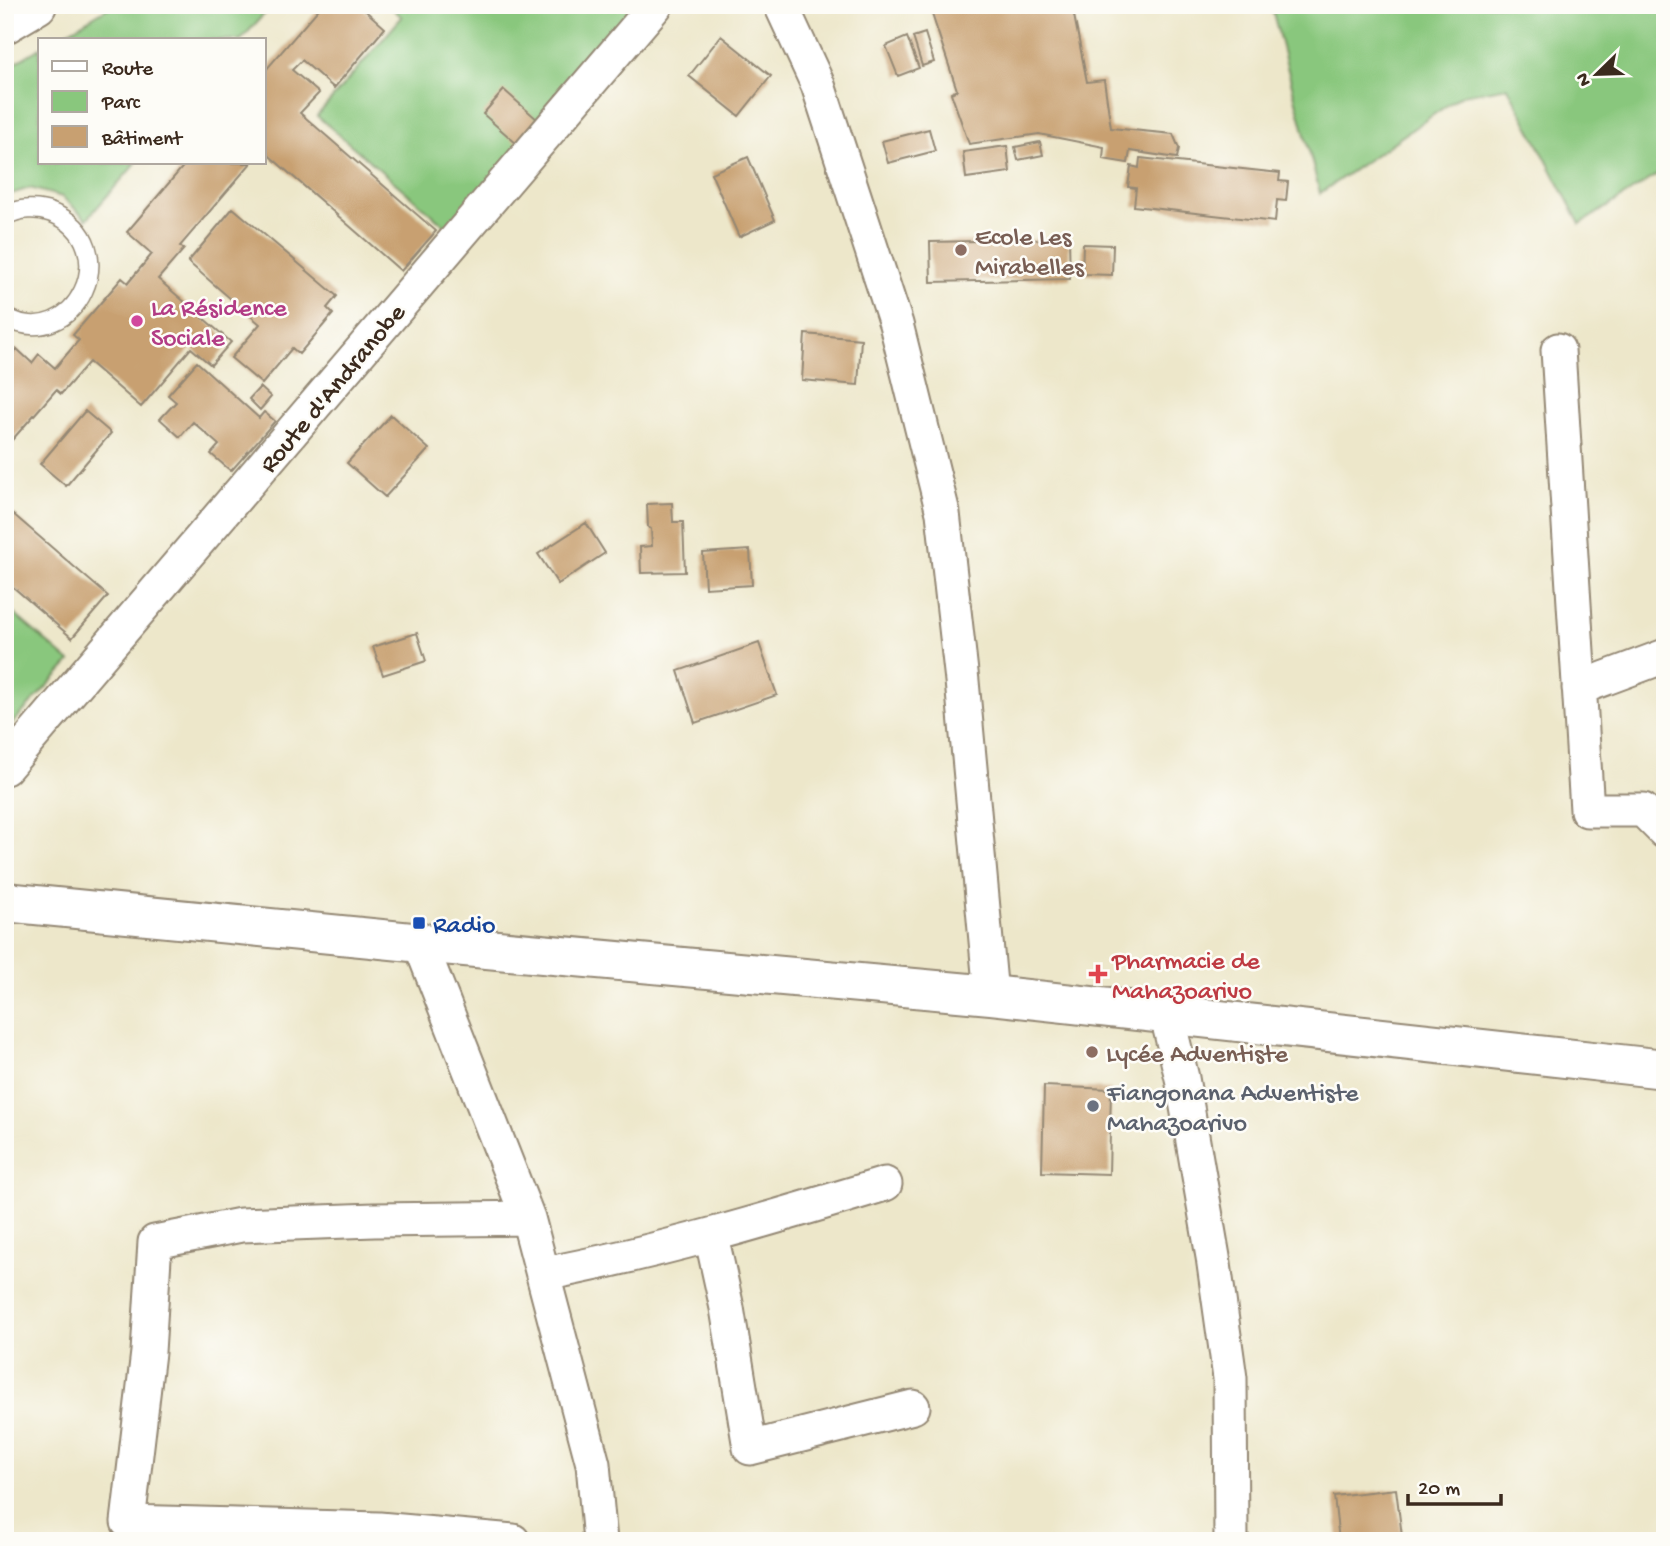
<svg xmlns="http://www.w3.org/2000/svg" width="1670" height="1546" viewBox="0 0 1670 1546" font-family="'Gochi Hand',sans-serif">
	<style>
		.green { fill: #89c77d; stroke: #62784e; stroke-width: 2 }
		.building { fill: #c8a071 }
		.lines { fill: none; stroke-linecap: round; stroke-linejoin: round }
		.lane-casing { stroke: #948874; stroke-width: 21 }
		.street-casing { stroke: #948874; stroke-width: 37 }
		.secondary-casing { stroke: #948874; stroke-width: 42 }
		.primary-casing { stroke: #948874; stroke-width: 42 }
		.lane { stroke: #fff; stroke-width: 18 }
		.street { stroke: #fff; stroke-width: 33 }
		.secondary { stroke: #fff; stroke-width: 38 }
		.primary { stroke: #fff; stroke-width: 38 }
		.education-dot { fill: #8d6e63; stroke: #fdfcf7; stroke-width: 2.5 }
		.hotel-dot { fill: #d1479c; stroke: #fdfcf7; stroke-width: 2.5 }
		.transit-dot { fill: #1a4fb4; stroke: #fdfcf7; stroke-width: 2.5 }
		.health-dot { fill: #e0444e; stroke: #fdfcf7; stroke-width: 2.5 }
		.worship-dot { fill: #6b7280; stroke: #fdfcf7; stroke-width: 2.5 }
		.labels { text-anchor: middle; stroke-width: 5; stroke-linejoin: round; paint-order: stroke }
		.education-label { font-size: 26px; fill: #785e54; stroke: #fdfcf7; text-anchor: start }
		.hotel-label { font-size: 26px; fill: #b23c85; stroke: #fdfcf7; text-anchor: start }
		.street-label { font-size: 26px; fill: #3b2a1e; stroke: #fdfcf7 }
		.transit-label { font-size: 26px; fill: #164399; stroke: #fdfcf7; text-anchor: start }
		.health-label { font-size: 26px; fill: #be3a42; stroke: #fdfcf7; text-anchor: start }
		.worship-label { font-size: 26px; fill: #5b616d; stroke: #fdfcf7; text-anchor: start }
	</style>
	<rect width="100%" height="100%" fill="#fdfcf7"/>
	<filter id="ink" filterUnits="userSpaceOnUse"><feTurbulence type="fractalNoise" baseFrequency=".0143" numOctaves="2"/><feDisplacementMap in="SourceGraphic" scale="14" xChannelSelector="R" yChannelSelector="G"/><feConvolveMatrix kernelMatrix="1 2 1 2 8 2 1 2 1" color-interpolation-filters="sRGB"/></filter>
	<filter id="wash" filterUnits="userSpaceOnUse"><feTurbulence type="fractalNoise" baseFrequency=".00686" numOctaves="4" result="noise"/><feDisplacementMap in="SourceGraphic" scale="28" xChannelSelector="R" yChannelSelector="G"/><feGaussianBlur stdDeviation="1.57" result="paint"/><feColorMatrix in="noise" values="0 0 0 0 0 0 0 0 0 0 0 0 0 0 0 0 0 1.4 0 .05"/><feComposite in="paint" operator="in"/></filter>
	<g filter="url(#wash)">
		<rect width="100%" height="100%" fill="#ede7ca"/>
		<!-- green -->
		<path class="green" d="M113,5H272L241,40H54Z
			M388,5H649L456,235L317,116L402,17Z
			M1271,5H1665V170L1580,224L1508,87L1462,95L1320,193Z
			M40,48V163H136L87,219L62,197L30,188L5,196V69Z
			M5,606L70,662L5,731Z"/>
		<g id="blocks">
			<!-- building -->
			<path class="building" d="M322,5H359L385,28L334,88L302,60L292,70L319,93L300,113L436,231L401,271L264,151V72Z
				M929,5H1072L1087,82L1104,80L1111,128L1173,134L1179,148L1177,158L1130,151L1128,163L1103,159L1104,147L1039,134L969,144L951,93L957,90Z
				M925,33L934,62L922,66L913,37Z
				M721,36L771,76L739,116L689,76Z
				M907,37L919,68L898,76L886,46Z
				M504,90L538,120L517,144L483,114Z
				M929,129L935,151L888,163L882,141Z
				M1040,142L1043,155L1018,160L1015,147Z
				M1007,146L1010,172L966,178L963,152Z
				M748,157L775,220L739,237L711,173Z
				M1140,158L1280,173L1279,181L1288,182L1286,201L1277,200L1275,222L1134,206L1136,188L1128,187L1131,166L1139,168Z
				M186,163H251L180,246L184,249L158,279L231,342L211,365L191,348L141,407L89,362L61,394L56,390L5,448V362L17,349L32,363L39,354L55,368L79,340L73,335L122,278L128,283L152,254L127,232Z
				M233,208L337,296L327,308L333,314L299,354L292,348L262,384L231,358L260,324L188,262Z
				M1069,239L1070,279L931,282L930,242Z
				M1083,244L1113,245L1112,275L1082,274Z
				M805,334L861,339L858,385L802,380Z
				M197,362L259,418L264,412L275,421L231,471L211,454L219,445L193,422L180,437L160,419L176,402L168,395Z
				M260,387L271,397L260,410L249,399Z
				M85,411L111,433L66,486L40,464Z
				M391,415L429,449L385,497L347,463Z
				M672,503L673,522H683L685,572L641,573L640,547L652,546L651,529L648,527L647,504Z
				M5,507L108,596L72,638L5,580Z
				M586,523L605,553L558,584L538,554Z
				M750,550L752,585L705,588L703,553Z
				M417,633L426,661L383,675L373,647Z
				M759,643L777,695L695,723L678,671Z
				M1044,1086L1111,1089L1109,1174L1042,1172Z
				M1396,1489L1402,1536L1339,1541L1334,1496Z"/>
		</g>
	</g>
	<g filter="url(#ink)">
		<use href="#blocks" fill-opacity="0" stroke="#948874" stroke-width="2"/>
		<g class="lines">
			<!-- lane casing -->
			<g class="lane-casing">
				<path id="lane" d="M5,216C19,208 37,207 52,213C128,243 75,356 5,317"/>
			</g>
			<!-- street casing -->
			<g class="street-casing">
				<path id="street" d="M781,5L818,85L896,324L943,513L962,681L991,995
					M1558,350L1587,810H1643L1665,832
					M1579,688L1665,656
					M5,768L656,5
					M420,943L528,1218L593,1464L600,1541
					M1166,1012L1182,1078L1213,1257L1230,1378L1231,1541
					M711,1235L727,1308L750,1448L913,1407
					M544,1274C660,1252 773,1218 885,1184
					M513,1541L379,1529L128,1522L148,1352L155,1242L241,1225L374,1220L528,1218"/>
			</g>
			<!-- secondary casing -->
			<g class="secondary-casing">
				<path id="secondary" d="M5,902L432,944L991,995L1665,1069"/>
			</g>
			<!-- primary casing -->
			<g class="primary-casing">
				<path id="primary" d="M5,24L37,5"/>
			</g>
			<!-- lane -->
			<use href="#lane" class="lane"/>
			<!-- street -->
			<use href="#street" class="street"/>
			<!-- secondary -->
			<use href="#secondary" class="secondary"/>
			<!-- primary -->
			<use href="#primary" class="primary"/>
		</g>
	</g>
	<!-- markers -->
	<g class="education-dot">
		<circle cx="961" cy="250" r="7"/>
		<circle cx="1092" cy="1052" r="7"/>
	</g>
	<circle class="hotel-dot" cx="137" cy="321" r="7"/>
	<rect class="transit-dot" x="412" y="916" width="14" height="14" rx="3.5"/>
	<path class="health-dot" d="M1094.5 963.5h7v7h7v7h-7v7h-7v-7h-7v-7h7z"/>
	<circle class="worship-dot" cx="1093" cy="1106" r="7"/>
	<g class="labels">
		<!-- education labels -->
		<g class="education-label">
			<text x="975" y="244">Ecole Les<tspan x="975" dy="30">Mirabelles</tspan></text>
			<text x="1106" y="1061">Lycée Adventiste</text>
		</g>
		<!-- hotel labels -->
		<g class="hotel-label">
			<text x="151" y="315">La Résidence<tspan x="151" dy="30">Sociale</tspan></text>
		</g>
		<!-- street labels -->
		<g class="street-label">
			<text transform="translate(331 387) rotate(-50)" y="9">Route d'Andranobe</text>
		</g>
		<!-- transit labels -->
		<g class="transit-label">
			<text x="433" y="932">Radio</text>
		</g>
		<!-- health labels -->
		<g class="health-label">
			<text x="1112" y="968">Pharmacie de<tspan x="1112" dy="30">Mahazoarivo</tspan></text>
		</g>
		<!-- worship labels -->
		<g class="worship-label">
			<text x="1107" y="1100">Fiangonana Adventiste<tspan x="1107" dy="30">Mahazoarivo</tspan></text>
		</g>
	</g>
	<!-- margin -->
	<rect width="1670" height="1546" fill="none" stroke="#fdfcf7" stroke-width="28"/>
	<!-- legend -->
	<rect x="38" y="38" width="228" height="126" fill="#fdfcf7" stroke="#afa8a0" stroke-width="2"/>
	<rect x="52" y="61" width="35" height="10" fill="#ffffff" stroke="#afa8a0" stroke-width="2"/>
	<text x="102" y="74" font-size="21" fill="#3b2a1e">Route</text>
	<rect x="52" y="91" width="35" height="21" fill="#89c77d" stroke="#afa8a0" stroke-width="2"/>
	<text x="102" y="108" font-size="21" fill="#3b2a1e">Parc</text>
	<rect x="52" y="126" width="35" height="21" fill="#c8a071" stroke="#afa8a0" stroke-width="2"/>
	<text x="102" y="144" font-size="21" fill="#3b2a1e">Bâtiment</text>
	<!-- north arrow -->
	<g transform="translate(1597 74) rotate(247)" stroke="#fdfcf7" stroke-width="5" paint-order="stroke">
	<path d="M0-5L12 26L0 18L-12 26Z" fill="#3b2a1e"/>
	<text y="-10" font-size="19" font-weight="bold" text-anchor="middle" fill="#3b2a1e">N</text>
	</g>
	<!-- scale -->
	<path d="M1408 1494v10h93v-10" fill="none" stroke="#3b2a1e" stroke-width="3.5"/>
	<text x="1418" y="1494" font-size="21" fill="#3b2a1e" stroke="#fdfcf7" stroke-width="5" paint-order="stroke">20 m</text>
</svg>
